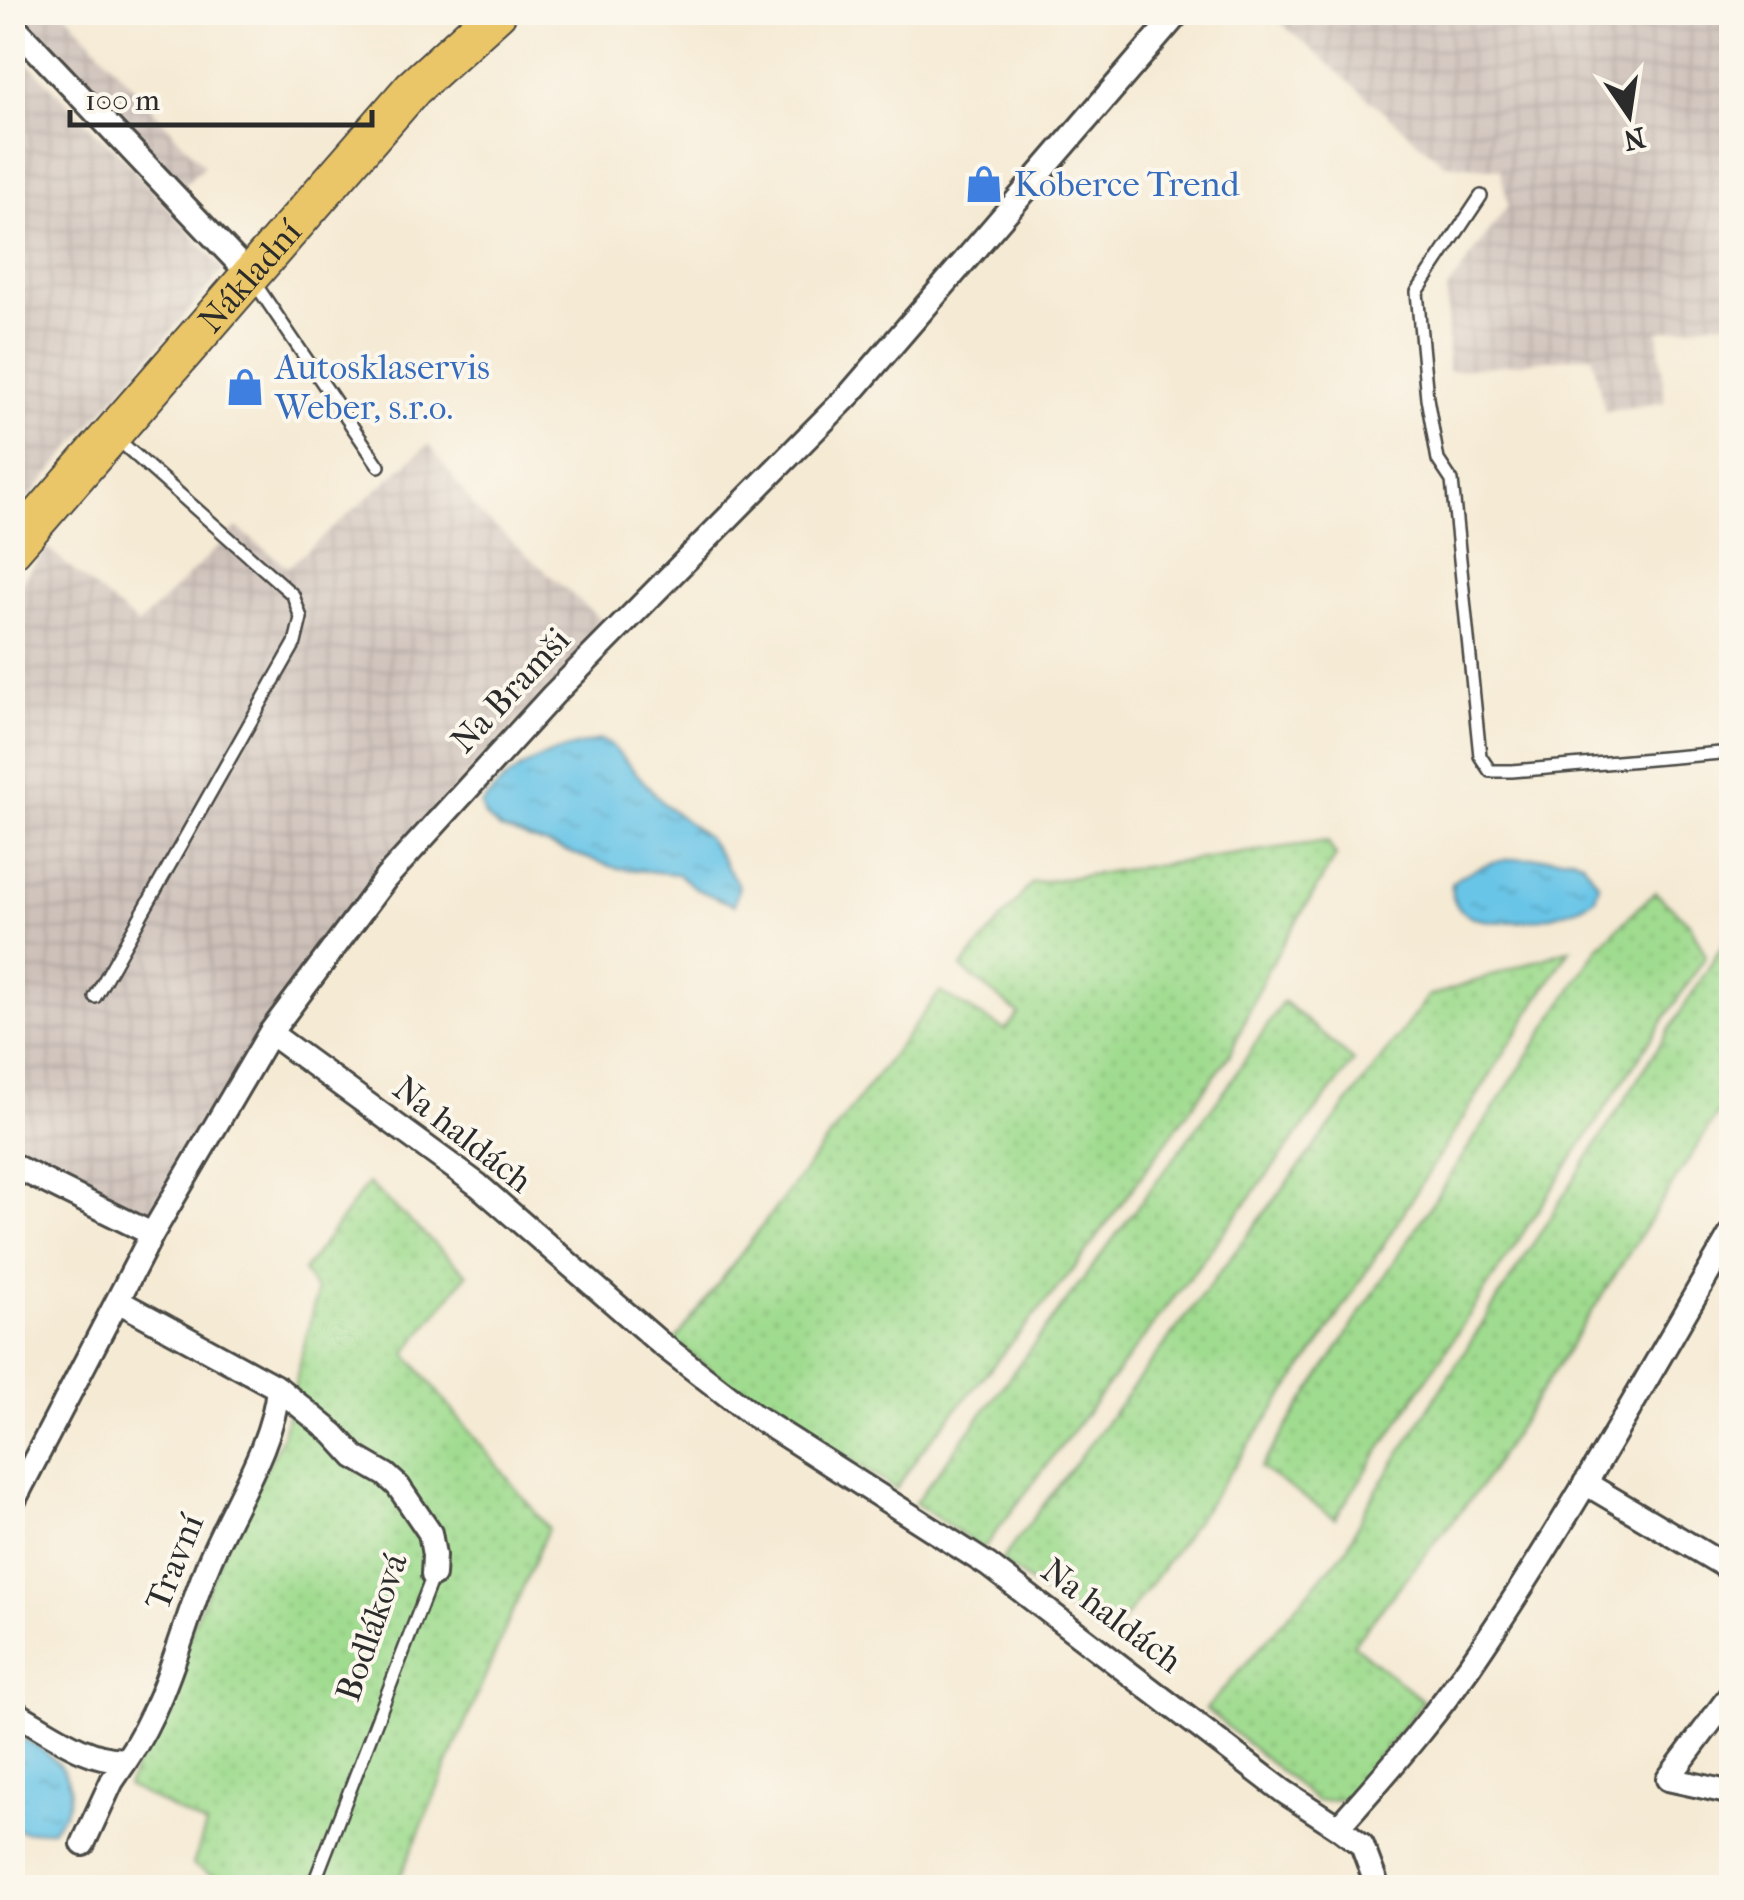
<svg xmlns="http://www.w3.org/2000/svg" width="1744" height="1900" viewBox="0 0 1744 1900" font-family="'IM FELL French Canon',serif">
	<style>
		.industrial { fill: url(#industrial-grid) }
		.grass { fill: url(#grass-dots); stroke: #66845e; stroke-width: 2.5 }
		.water { fill: url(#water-ripples); stroke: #4a7889; stroke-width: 2.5 }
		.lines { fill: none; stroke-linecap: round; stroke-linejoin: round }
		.service-casing { stroke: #494844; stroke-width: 16 }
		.minor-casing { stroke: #494844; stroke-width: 28 }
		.primary-casing { stroke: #494844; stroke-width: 42 }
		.service { stroke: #fff; stroke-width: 11 }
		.minor { stroke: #fff; stroke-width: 22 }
		.primary { stroke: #ebc669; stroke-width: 38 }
		.labels { text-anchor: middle; stroke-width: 8; stroke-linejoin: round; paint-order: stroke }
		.shop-label { font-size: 35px; fill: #366cbe; stroke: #fbf7ec; text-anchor: start }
		.street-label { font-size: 35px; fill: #2b2b2b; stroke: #fbf7ec }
	</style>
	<defs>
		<pattern id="industrial-grid" width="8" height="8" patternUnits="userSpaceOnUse" patternTransform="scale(2.5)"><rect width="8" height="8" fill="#cec1ba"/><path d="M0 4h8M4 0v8" fill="none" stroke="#b1a6a0"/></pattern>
		<pattern id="grass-dots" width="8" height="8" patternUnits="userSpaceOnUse" patternTransform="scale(2.5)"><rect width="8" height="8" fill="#a0dc90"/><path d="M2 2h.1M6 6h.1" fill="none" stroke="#8abd7c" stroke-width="1.8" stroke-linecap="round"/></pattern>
		<pattern id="water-ripples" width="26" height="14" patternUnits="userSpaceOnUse" patternTransform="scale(2.5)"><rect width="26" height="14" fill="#69c5e7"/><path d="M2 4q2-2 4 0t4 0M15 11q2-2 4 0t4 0" fill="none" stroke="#5ba9c6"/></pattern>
	</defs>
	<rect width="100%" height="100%" fill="#fbf7ec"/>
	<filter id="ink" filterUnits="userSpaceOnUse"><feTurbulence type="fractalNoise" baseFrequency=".01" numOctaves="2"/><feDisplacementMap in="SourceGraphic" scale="20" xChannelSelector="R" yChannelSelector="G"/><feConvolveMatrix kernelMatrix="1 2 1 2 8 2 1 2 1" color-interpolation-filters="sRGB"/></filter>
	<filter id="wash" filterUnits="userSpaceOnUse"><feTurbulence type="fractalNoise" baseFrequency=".0048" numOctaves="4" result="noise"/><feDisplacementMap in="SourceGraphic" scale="40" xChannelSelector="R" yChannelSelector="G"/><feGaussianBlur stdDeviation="2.25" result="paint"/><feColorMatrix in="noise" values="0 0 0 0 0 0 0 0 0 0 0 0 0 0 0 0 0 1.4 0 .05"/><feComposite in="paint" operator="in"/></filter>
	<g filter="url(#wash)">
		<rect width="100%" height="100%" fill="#f5ead4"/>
		<!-- industrial -->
		<path class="industrial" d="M25,12L66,13L204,166L181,187L19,14Z
			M1276,12L1731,13V320L1658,331L1665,402L1605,411L1592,355L1448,371L1447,290L1508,205L1500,169L1444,164L1274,17Z
			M13,47L97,134L117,151L224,270L13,516Z
			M429,444L478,512L607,625L407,841L148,1223L13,1152L12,593L47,548L138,625L237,528L288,567Z"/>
		<!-- grass -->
		<path class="grass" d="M1327,841L1336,856L1266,972L1230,1054L1076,1266L919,1454L896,1489L732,1385L674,1342L940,992L1005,1030L1019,1014L961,968L1032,883Z
			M1655,892L1690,924L1706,956L1335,1518L1260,1468L1600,945Z
			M1725,942L1731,945V1093L1480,1487L1353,1644L1423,1701L1346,1799L1316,1801L1206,1709L1347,1548L1367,1505Z
			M1570,949L1323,1340L1159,1573L1108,1640L1001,1561L1428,997Z
			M1283,1001L1354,1061L983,1549L915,1503L1228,1086Z
			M368,1183L467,1274L406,1353L548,1528L396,1887H232L193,1865L206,1826L127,1786L220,1559L283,1434L317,1292L303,1271Z"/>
		<!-- water -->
		<path class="water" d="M600,740L610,744L664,804L708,838L739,886L734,905L698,890L677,874L616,868L500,829L485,816L481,805C516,762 548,752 600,740Z
			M1572,857L1583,862L1599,885L1595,898C1566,921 1443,944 1452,882C1491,854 1527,858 1572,857Z
			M13,1734C57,1753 93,1786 51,1830L25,1832L13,1828Z"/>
	</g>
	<g filter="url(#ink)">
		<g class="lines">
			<!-- service casing -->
			<g class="service-casing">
				<path id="service" d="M1481,196L1417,292L1427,398L1438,460L1452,481L1480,756L1490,771H1512L1732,752
					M252,279L379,466
					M95,997L295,643L301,618L293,595L115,437
					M312,1888L433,1575"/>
			</g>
			<!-- minor casing -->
			<g class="minor-casing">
				<path id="minor" d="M12,24L249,274
					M270,1033L478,1185L660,1343L753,1415L988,1565L1283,1791L1338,1827C1390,1769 1442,1709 1485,1643C1574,1510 1651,1370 1732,1232
					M12,1165L152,1234
					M118,1301L278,1388L334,1434L355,1457L386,1475L398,1486L430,1533L434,1555L433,1575
					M1585,1483L1732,1570
					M12,1504L152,1234L270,1033L386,878L553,695L850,394L1179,12
					M1732,1693L1668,1779L1732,1793
					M12,1711C45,1728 89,1764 127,1759C166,1702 182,1630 207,1567C229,1510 273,1448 278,1388
					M1338,1827L1362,1845L1378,1888
					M83,1844L112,1781L127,1759"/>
			</g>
			<!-- primary casing -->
			<g class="primary-casing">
				<g id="primary">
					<path id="s1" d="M12,549L413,88L497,12"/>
				</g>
			</g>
			<!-- service -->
			<use href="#service" class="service"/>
			<!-- minor -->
			<use href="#minor" class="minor"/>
			<!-- primary -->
			<use href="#primary" class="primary"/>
		</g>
	</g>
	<!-- icons -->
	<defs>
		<g id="shop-bare" transform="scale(3)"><path d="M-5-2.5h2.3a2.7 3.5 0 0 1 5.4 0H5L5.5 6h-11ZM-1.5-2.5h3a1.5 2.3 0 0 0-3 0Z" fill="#3f7fe0" stroke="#fbf7ec" stroke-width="2.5" paint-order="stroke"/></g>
	</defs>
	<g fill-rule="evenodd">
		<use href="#shop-bare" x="984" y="184"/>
		<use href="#shop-bare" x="245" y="387"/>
	</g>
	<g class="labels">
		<!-- shop labels -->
		<g class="shop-label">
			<text x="1014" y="196">Koberce Trend</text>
			<text x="275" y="379">Autosklaservis<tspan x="275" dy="40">Weber, s.r.o.</tspan></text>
		</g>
		<!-- street labels -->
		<g class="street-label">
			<text dy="12" stroke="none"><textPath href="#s1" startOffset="362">Nákladní</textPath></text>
			<text transform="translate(510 690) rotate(-47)" y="12">Na Bramši</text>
			<text transform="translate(463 1134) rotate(38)" y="12">Na haldách</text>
			<text transform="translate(174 1562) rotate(-68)" y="12">Travní</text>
			<text transform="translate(1112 1615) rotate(37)" y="12">Na haldách</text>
			<text transform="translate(371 1627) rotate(-71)" y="12">Bodláková</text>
		</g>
	</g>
	<!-- margin -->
	<rect width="1744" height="1900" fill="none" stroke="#fbf7ec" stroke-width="50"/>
	<!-- north arrow -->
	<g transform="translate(1629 115) rotate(167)" stroke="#fbf7ec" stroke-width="8" paint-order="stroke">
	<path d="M0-8L18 38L0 25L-18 38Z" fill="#2b2b2b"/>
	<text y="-15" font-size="28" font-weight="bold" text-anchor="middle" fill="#2b2b2b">N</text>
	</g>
	<!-- scale -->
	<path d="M70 110v15h302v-15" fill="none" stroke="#2b2b2b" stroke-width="5"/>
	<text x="85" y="110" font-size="30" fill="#2b2b2b" stroke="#fbf7ec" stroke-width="8" paint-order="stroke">100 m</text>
</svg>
